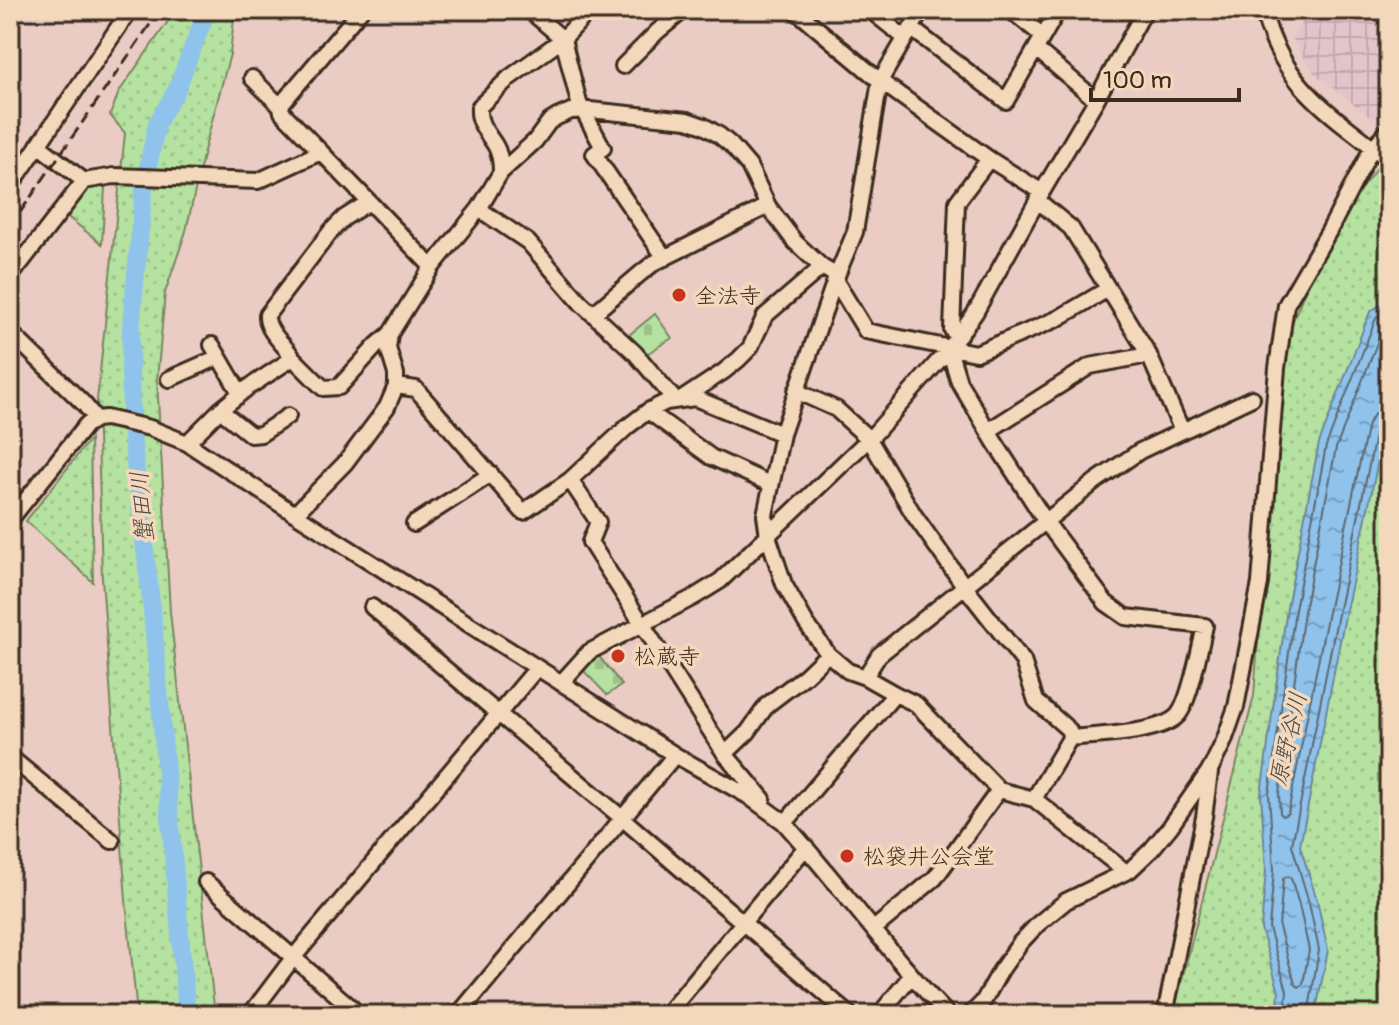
<svg xmlns="http://www.w3.org/2000/svg" width="1399" height="1025" viewBox="0 0 1399 1025" font-family="Pangolin,'Klee One',sans-serif">
	<style>
		.industrial { fill: url(#industrial-grid) }
		.grass { fill: url(#grass-dots); stroke: #78865f; stroke-width: 2 }
		.cemetery { fill: url(#cemetery-stones); stroke: #78865f; stroke-width: 2 }
		.water { fill: url(#water-ripples); stroke: #6d869a; stroke-width: 2 }
		.lines { fill: none; stroke-linecap: round; stroke-linejoin: round }
		.shore { stroke: #5d6770; stroke-width: 2 }
		.river { stroke: #8fc3ec; stroke-width: 18 }
		.minor-casing { stroke: #3b2a1e; stroke-width: 20 }
		.minor { stroke: #f4d8bb; stroke-width: 14 }
		.rail { stroke: #3b2a1e; stroke-width: 3; stroke-dasharray: 12 6; stroke-linecap: butt }
		.poi-dot { fill: #c8321e; stroke: #f4d8bb; stroke-width: 3 }
		.labels { text-anchor: middle; stroke-width: 7; stroke-linejoin: round; paint-order: stroke }
		.poi-label { font-size: 22px; fill: #3b2a1e; stroke: #f4d8bb; text-anchor: start }
		.water-label { font-size: 24px; font-style: italic; fill: #4c4947; stroke: #f4d8bb }
	</style>
	<defs>
		<pattern id="industrial-grid" width="8" height="8" patternUnits="userSpaceOnUse" patternTransform="scale(2)"><rect width="8" height="8" fill="#e3c4cc"/><path d="M0 4h8M4 0v8" fill="none" stroke="#c4a9af"/></pattern>
		<pattern id="grass-dots" width="8" height="8" patternUnits="userSpaceOnUse" patternTransform="scale(2)"><rect width="8" height="8" fill="#b5e2a0"/><path d="M2 2h.1M6 6h.1" fill="none" stroke="#9dc289" stroke-width="1.8" stroke-linecap="round"/></pattern>
		<pattern id="cemetery-stones" width="16" height="16" patternUnits="userSpaceOnUse" patternTransform="scale(2)"><rect width="16" height="16" fill="#b5e2a0"/><path d="M2 7V4a2 2 0 0 1 4 0v3zM10 15v-3a2 2 0 0 1 4 0v3z" fill="#9dc289"/></pattern>
		<pattern id="water-ripples" width="26" height="14" patternUnits="userSpaceOnUse" patternTransform="scale(2)"><rect width="26" height="14" fill="#8fc3ec"/><path d="M2 4q2-2 4 0t4 0M15 11q2-2 4 0t4 0" fill="none" stroke="#769fbf"/></pattern>
	</defs>
	<rect width="100%" height="100%" fill="#eaccc5"/>
	<filter id="ink" filterUnits="userSpaceOnUse"><feTurbulence type="fractalNoise" baseFrequency=".0125" numOctaves="2"/><feDisplacementMap in="SourceGraphic" scale="16" xChannelSelector="R" yChannelSelector="G"/><feConvolveMatrix kernelMatrix="1 2 1 2 8 2 1 2 1" color-interpolation-filters="sRGB"/></filter>
	<g filter="url(#ink)">
		<!-- industrial -->
		<path class="industrial" d="M1310,10H1389V108L1372,118L1315,74L1291,38Z"/>
		<!-- grass -->
		<path class="grass" d="M176,10H235L230,54L204,151L186,231L165,293L157,380L170,612L215,1015H137L126,900L102,578L97,400L125,133L110,115L119,92Z
			M1389,152V1015H1173L1254,696L1279,355L1329,231Z
			M87,187H105L102,244L64,214Z
			M90,439L93,582L26,521Z"/>
		<!-- cemetery -->
		<path class="cemetery" d="M655,314L672,338L645,355L629,335Z
			M597,654L622,685L607,695L583,670Z"/>
		<!-- water -->
		<path class="water" d="M1389,299V410L1345,616L1300,846L1317,900L1328,950L1315,1015H1277L1279,992L1261,929L1266,870L1261,794L1287,608L1319,443L1370,312Z"/>
		<g class="lines">
			<!-- shore -->
			<path class="shore" d="M1389,321L1384,325L1336,448L1304,611L1279,794L1280,813L1283,816L1288,813L1328,612L1368,424L1375,413L1389,410
				M1288,876L1291,878L1299,905L1309,950L1303,984L1299,987L1295,984L1279,927L1283,879Z
				M1285,1015L1287,991L1269,928L1274,870L1269,794L1295,610L1326,446L1376,318L1389,309
				M1308,1015L1319,950L1309,903L1292,845L1338,614L1377,427L1381,421L1389,420"/>
			<!-- river -->
			<path class="river" d="M187,1015L152,610L132,436L130,370L131,327L144,187L157,123L176,91L207,10"/>
			<!-- minor casing -->
			<g class="minor-casing">
				<path id="minor" d="M529,10L563,39L579,103L603,148L594,154L665,258
					M795,10L880,81L989,159L1042,192
					M870,10L905,38
					M922,10L880,81L855,232L835,280L782,434L765,515L768,536L784,584L806,623L828,654L848,671L865,677L895,694L916,704L999,790L1034,799L1126,872
					M1010,10L1043,36
					M1263,10C1282,87 1332,114 1389,160
					M10,16L15,10
					M911,28L1006,101L1058,10
					M1036,49L1096,100
					M623,66L658,31L684,10
					M252,78L281,107
					M38,145L84,181
					M321,152L282,112L281,107L283,102L361,10
					M501,172C501,162 500,153 495,145C486,131 478,124 479,107L509,78L563,39L590,10
					M10,187L130,10
					M1037,200L1071,228L1149,355L1182,431
					M479,209L528,242L581,303L635,353L675,400
					M10,277L84,181L114,176L258,181L321,152L432,267
					M835,280L866,331L976,353L1057,319L1108,289
					M593,314L641,273L654,263L768,206
					M10,332L84,404L96,419
					M958,336L952,330L957,202L989,159
					M212,345L240,393
					M949,349L959,382L994,441L1046,522L1106,603L1126,617L1205,626C1200,647 1190,701 1178,715C1161,734 1096,735 1070,738
					M293,358C285,344 266,332 267,315L331,231L344,218L369,202
					M169,379L219,357
					M396,386L416,389L523,512L570,480L627,427L648,411L666,402L695,398L782,434
					M796,391L836,409L869,439L914,515L965,587L1023,661L1036,701L1069,730L1070,738L1034,799
					M682,399L723,372L738,360L750,348L765,316L822,267
					M220,410L251,435L261,434L288,416
					M648,411L711,457L770,484
					M988,431L1090,366L1149,355
					M187,443L220,410L246,389L293,358L323,388L339,387L377,345L390,334L432,267L479,209L501,172L535,141L549,122L557,117L571,111L590,110L687,120L704,126L719,135L731,145L749,166L768,206L795,242L822,267L837,276
					M570,480L598,522L590,542L725,754L763,799
					M295,514L345,463L387,407L396,386V374L388,348L390,334
					M10,520L86,425L96,419L106,418L150,428L187,443L295,514L675,755L748,796L785,823
					M414,524L491,474
					M372,607L622,818L850,1015
					M865,677L879,655L1096,481L1140,451L1252,398
					M561,683L589,652L694,597L720,581L875,433L949,349L975,313L1042,192L1096,100L1145,10
					M725,754L748,732L767,705L805,676L828,654
					M10,757L112,841
					M780,818C838,882 888,953 948,1015
					M785,823L895,694
					M206,882L360,1015
					M875,928L935,878L999,790
					M250,1015L293,958L537,668
					M458,1015L675,755
					M666,1015L806,847
					M879,1015L911,976
					M970,1015L983,1002L1001,970L1020,943L1038,924L1066,901L1130,870L1151,850L1170,827L1211,768L1224,741L1236,707L1260,583L1277,368L1286,305L1329,231L1372,148L1389,130
					M1165,1015L1204,817L1210,772"/>
			</g>
			<!-- minor -->
			<use href="#minor" class="minor"/>
			<!-- rail -->
			<path class="rail" d="M10,227L160,10"/>
		</g>
	</g>
	<!-- markers -->
	<g class="poi-dot">
		<circle cx="679" cy="295" r="8"/>
		<circle cx="618" cy="656" r="8"/>
		<circle cx="847" cy="856" r="8"/>
	</g>
	<g class="labels">
		<!-- poi labels -->
		<g class="poi-label">
			<text x="695" y="303">全法寺</text>
			<text x="634" y="664">松蔵寺</text>
			<text x="863" y="864">松袋井公会堂</text>
		</g>
		<!-- water labels -->
		<g class="water-label">
			<text transform="translate(142 507) rotate(-95)" y="8">蟹田川</text>
			<text transform="translate(1288 739) rotate(-77)" y="8">原野谷川</text>
		</g>
	</g>
	<!-- margin -->
	<rect width="1399" height="1025" fill="none" stroke="#f4d8bb" stroke-width="40"/>
	<rect x="20" y="20" width="1359" height="985" fill="none" stroke="#3b2a1e" stroke-width="3" filter="url(#ink)"/>
	<!-- scale -->
	<path d="M1091 88v12h148v-12" fill="none" stroke="#3b2a1e" stroke-width="4"/>
	<text x="1103" y="88" font-size="24" fill="#3b2a1e" stroke="#f4d8bb" stroke-width="6" paint-order="stroke">100 m</text>
</svg>
